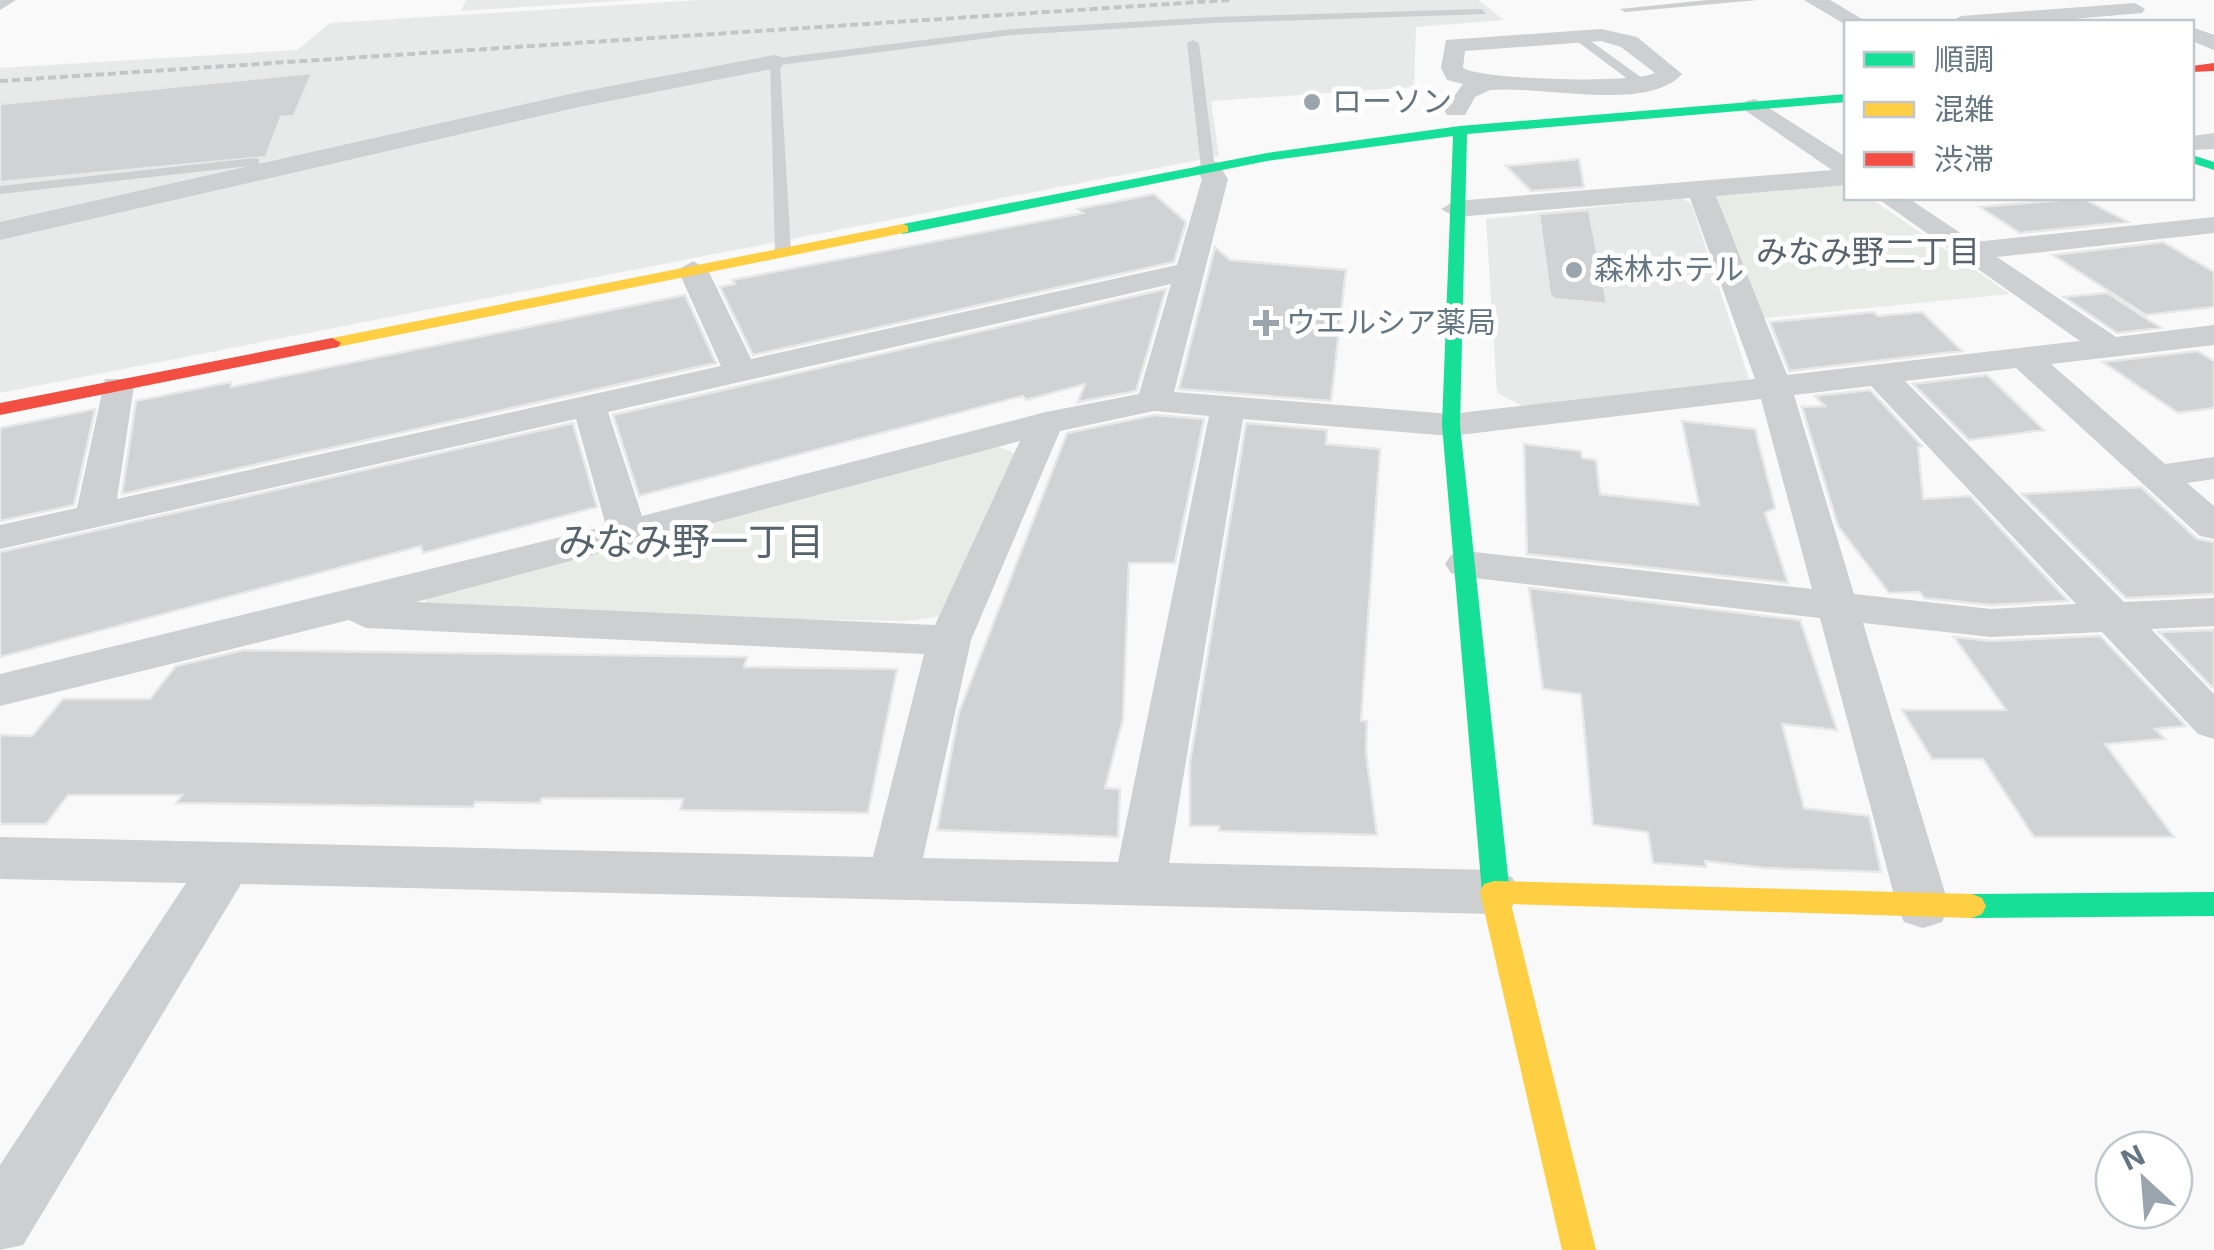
<svg xmlns="http://www.w3.org/2000/svg" width="2214" height="1250" viewBox="0 0 2214 1250" font-family="Inter,'Noto Sans JP',sans-serif">
	<style>
		.built { fill: #e8e9e9 }
		.green { fill: #e8ebe6 }
		.building { fill: #d0d2d3; stroke: #e8e8e8; stroke-width: 2.5 }
		.lines { fill: none; stroke-linecap: round; stroke-linejoin: round }
		.lane { fill: #cecfd0; fill-rule: evenodd }
		.street { fill: #cecfd0; fill-rule: evenodd }
		.fast { fill: #16e098; fill-rule: evenodd }
		.slow { fill: #ffcf43; fill-rule: evenodd }
		.jam { fill: #f24e42; fill-rule: evenodd }
		.rail { stroke: #c3c5c6; stroke-width: 4; stroke-dasharray: 8 4; stroke-linecap: butt }
		.poi-dot { fill: #99a4ac; stroke: #fff; stroke-width: 4 }
		.labels { text-anchor: middle; stroke-width: 10; stroke-linejoin: round; paint-order: stroke }
		.far-poi-label { font-size: 30px; fill: #657683; stroke: #fff; text-anchor: start }
		.far-neighbourhood-label { font-size: 32px; fill: #57646e; stroke: #fff }
		.neighbourhood-label { font-size: 38px; fill: #57646e; stroke: #fff }
	</style>
	<rect width="100%" height="100%" fill="#f9f9f9"/>
	<!-- built -->
	<path class="built" d="M466,0H633L461,11Z
		M699,0H1478L1504,20L1416,27L1414,87L1211,101L1219,156L0,393V68L297,50L330,23Z
		M1680,198L1691,203L1750,382L1522,406L1497,393L1486,219Z"/>
	<!-- green -->
	<path class="green" d="M1840,183L1846,185V198H1870L2010,294L1754,319L1713,200L1719,195Z
		M996,445L1018,455L953,614L910,621L423,613L428,592Z"/>
	<!-- building -->
	<path class="building" d="M312,73L294,116L281,117L266,157L0,182V104Z
		M1579,159L1584,187L1531,191L1506,166Z
		M1154,194L1186,222L1174,262L753,355L720,287L735,284L732,280L1083,213L1078,209Z
		M2082,198L2128,222L2020,233L1980,207Z
		M1589,210L1607,304L1555,299L1550,295L1539,214Z
		M2163,242L2214,272V307L2146,315L2053,255Z
		M1215,247L1230,260L1346,270L1331,401L1179,389Z
		M1166,289L1136,391L1078,402L1085,384L1026,400L1023,396L639,496L613,415Z
		M2107,293L2161,328L2117,333L2064,297Z
		M685,295L716,363L122,494L136,401L231,382V387Z
		M1873,312L1878,316L1922,312L1962,351L1789,371L1770,322Z
		M2197,351L2214,361V408L2178,413L2103,362Z
		M1987,375L2044,430L1969,440L1913,384Z
		M1870,390L1922,446L1918,447L1923,499L1970,496L2068,601L1991,605L1924,598L1920,592L1889,593L1838,526L1802,407L1825,406L1815,396Z
		M95,409L74,505L0,521V428Z
		M1154,415L1204,419L1175,563H1129L1123,719L1105,788L1120,789L1118,837L937,830L959,712L1067,433Z
		M1682,421L1755,429L1775,508L1765,513L1788,583L1527,554L1524,444L1581,451L1582,458L1596,460L1600,494L1699,505Z
		M573,423L597,507L423,553L421,546L0,657V552Z
		M1246,423L1327,430L1326,444L1380,449L1361,721H1367L1366,753L1377,835L1219,831V826H1190V762Z
		M2141,487L2197,539L2214,542V594L2126,598L2022,494Z
		M1529,588L1800,620L1837,730L1782,724L1804,808L1869,816L1881,872L1764,868L1705,861L1706,867L1653,863L1648,832L1593,825L1581,694L1543,689Z
		M2214,630V687H2212L2159,632Z
		M2100,636L2186,726L2155,729L2165,739L2105,744L2174,837H2034L1983,759H1932L1902,710H2006L1954,637L1991,641Z
		M244,650L747,657L744,667L897,669L868,813L680,810L683,799L542,798L540,803L475,802L473,807L176,803L182,795H68L46,824H0V735L32,736L63,699H150L176,666Z"/>
	<g class="lines">
		<!-- lane -->
		<path class="lane" d="M1707,0H1758L1625,12L1620,9Z
			M1482,9L1486,14L1214,23L1012,35L780,65L791,252L783,257L775,252L770,59L1012,29L1214,17Z
			M1570,32H1578L1645,80V86H1637L1570,36Z
			M1193,40L1199,43L1215,168L1208,172L1201,168L1187,43Z
			M254,158L259,159V165L0,194V186Z"/>
		<!-- street -->
		<path class="street" d="M0,0H16L0,10Z
			M1804,0H1830L1867,22L1846,25Z
			M2135,3L2145,9L2142,13L2038,22H1950L1961,16Z
			M2192,27L2214,35V50L2192,41Z
			M1601,29L1637,37L1682,74C1647,113 1540,85 1490,90L1475,97L1465,115H1447L1444,110L1463,84L1447,80L1441,68L1446,40ZM1601,41L1621,47L1655,73C1631,84 1483,80 1463,68L1465,51Z
			M774,55L782,57V67L579,107L0,240V222L579,92Z
			M1755,99L1846,157V185L1716,196L1787,375L2080,341L1877,198H1908L1974,242L2214,217V233L1997,257L2116,337L2214,325V345L2051,364L2165,464L2214,457V479L2187,483L2214,506V539L2200,536L2016,368L1905,381L2124,602L2214,598V626L2151,629L2214,694V739L2198,734L2102,632L1991,637L1863,623L1949,906L1942,922L1923,928L1904,922L1897,906L1820,618L1465,577L1451,573L1445,564L1451,555L1465,551L1812,589L1761,399L1451,436L1243,419L1169,863L1494,870L1512,877L1520,892L1512,907L1494,914L241,884L23,1245L0,1250V1165L186,883L0,879V837L873,857L924,654L366,628L349,620L0,706V674L606,526L576,419L0,549V525L77,508L105,379H129L134,386L117,499L721,366L678,270L693,261L708,270L751,359L1177,265L1202,179L1195,168L1208,160L1217,162L1228,179L1174,392L1451,414L1755,379L1690,198L1455,217L1441,209L1455,201L1832,170L1746,111L1743,106L1746,101ZM1171,284L1139,394L1046,412L642,516L608,412ZM1871,386L2076,604L1991,609L1854,594L1794,395ZM1154,411L1209,416L1118,862L923,858L971,640L1060,431ZM1020,441L935,625L416,602Z
			M2214,133V149L2192,150V136Z"/>
		<!-- fast -->
		<path class="fast" d="M1846,94V102L1467,134L1460,425L1511,904L1507,912L1497,916L1487,912L1483,904L1442,425L1453,136L1267,161L903,234L895,229L903,224L1267,153L1460,126Z
			M2192,155L2214,162V170L2192,163Z
			M2214,892V916L1972,918L1962,914L1958,906L1962,898L1972,894Z"/>
		<!-- slow -->
		<path class="slow" d="M903,224L908,226V232L332,348L323,343L332,338Z
			M1494,881L1972,894L1982,898L1986,906L1982,914L1972,918L1511,904L1596,1250H1562L1480,892L1484,884Z"/>
		<!-- jam -->
		<path class="jam" d="M2214,63V71L2192,72V66Z
			M332,338L341,343L338,347L0,415V403Z"/>
		<!-- rail -->
		<path class="rail" d="M0,81L1229,0"/>
	</g>
	<!-- markers -->
	<g class="poi-dot">
		<circle cx="1312" cy="102" r="10"/>
		<circle cx="1574" cy="270" r="10"/>
		<path d="M1261 308h10v10h10v10h-10v10h-10v-10h-10v-10h10z"/>
	</g>
	<g class="labels">
		<!-- far-poi labels -->
		<g class="far-poi-label">
			<text x="1332" y="112">ローソン</text>
			<text x="1594" y="280">森林ホテル</text>
			<text x="1286" y="333">ウエルシア薬局</text>
		</g>
		<!-- far-neighbourhood labels -->
		<g class="far-neighbourhood-label">
			<text x="1868" y="263">みなみ野二丁目</text>
		</g>
		<!-- neighbourhood labels -->
		<g class="neighbourhood-label">
			<text x="691" y="555">みなみ野一丁目</text>
		</g>
	</g>
	<!-- legend -->
	<rect x="1844" y="20" width="350" height="180" fill="#ffffff" stroke="#c1c8cd" stroke-width="2.5"/>
	<rect x="1864" y="52" width="50" height="15" fill="#16e098" stroke="#c1c8cd" stroke-width="2.5"/>
	<text x="1934" y="70" font-size="30" fill="#657683">順調</text>
	<rect x="1864" y="102" width="50" height="15" fill="#ffcf43" stroke="#c1c8cd" stroke-width="2.5"/>
	<text x="1934" y="120" font-size="30" fill="#657683">混雑</text>
	<rect x="1864" y="152" width="50" height="15" fill="#f24e42" stroke="#c1c8cd" stroke-width="2.5"/>
	<text x="1934" y="170" font-size="30" fill="#657683">渋滞</text>
	<!-- north arrow -->
	<g transform="translate(2144 1180) rotate(334)"><circle r="48" fill="#ffffff" stroke="#c1c8cd" stroke-width="2.5"/>
	<path d="M0-8L18 38L0 25L-18 38Z" fill="#99a4ac"/>
	<text y="-15" font-size="28" font-weight="bold" text-anchor="middle" fill="#657683">N</text>
	</g>
</svg>
